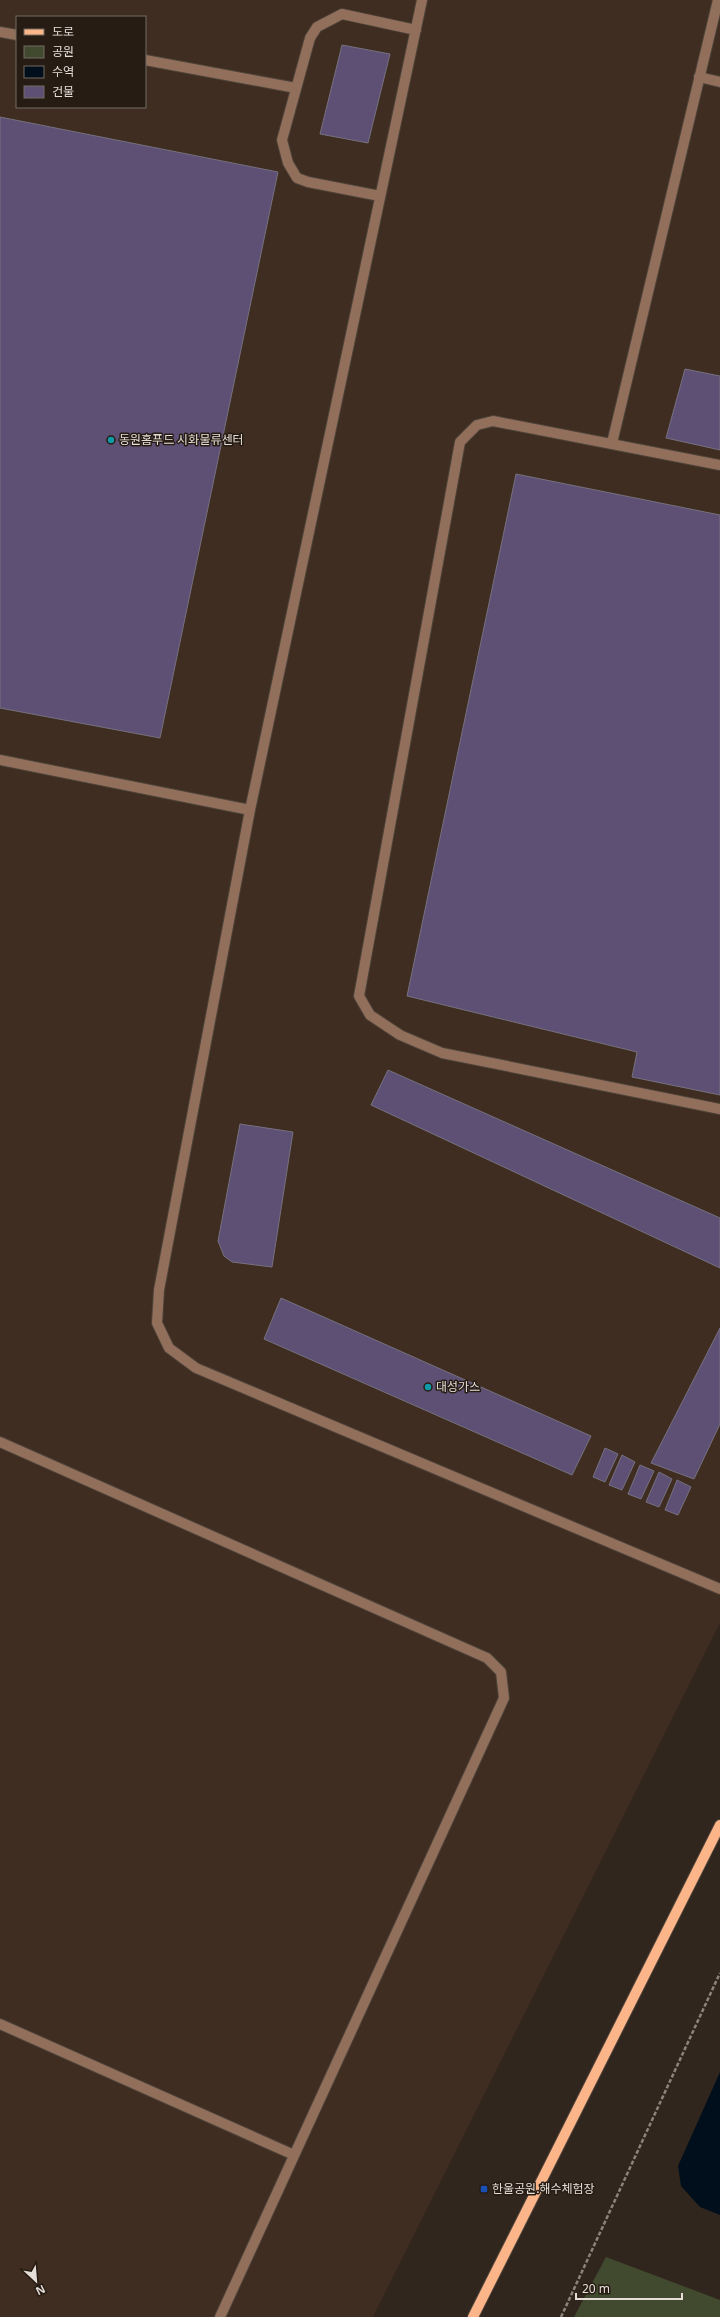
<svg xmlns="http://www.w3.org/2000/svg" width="720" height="2317" viewBox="0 0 720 2317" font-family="'Noto Sans','Noto Sans KR',sans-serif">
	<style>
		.built { fill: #3e2d20; fill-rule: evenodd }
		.green { fill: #414a2f }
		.water { fill: #000f1b }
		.building { fill: #5e5074; stroke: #76717f }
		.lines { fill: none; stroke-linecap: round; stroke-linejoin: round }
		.minor-casing { stroke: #4e433b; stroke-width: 12 }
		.major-casing { stroke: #4e433b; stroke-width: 12 }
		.path { stroke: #8c837b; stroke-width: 2.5; stroke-dasharray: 4 2; stroke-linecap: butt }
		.minor { stroke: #916f5a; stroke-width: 10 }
		.major { stroke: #fcb589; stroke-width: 10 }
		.culture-dot { fill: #0f9aa8; stroke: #271c14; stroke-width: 1.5 }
		.transit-dot { fill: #1a4fb4; stroke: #271c14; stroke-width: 1.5 }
		.labels { text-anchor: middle; stroke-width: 3; stroke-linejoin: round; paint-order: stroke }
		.poi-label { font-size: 12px; fill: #e5ded8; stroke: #271c14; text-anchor: start }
	</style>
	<rect width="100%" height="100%" fill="#31261d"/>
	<!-- built -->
	<path class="built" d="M0,0H720V1623L373,2317H0ZM17,17H145V107H17Z"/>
	<!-- green -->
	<path class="green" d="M606,2257L720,2300V2317H574Z"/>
	<!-- water -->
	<path class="water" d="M720,2072V2215L700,2207L681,2186L678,2166Z"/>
	<!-- building -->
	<path class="building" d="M342,45L390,54L368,143L320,134Z
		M0,117L278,172L160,738L0,708Z
		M685,369L720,376V450L666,438Z
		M516,474L720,515V1095L632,1077L637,1052L407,996Z
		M388,1070L720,1218V1268L371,1105Z
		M240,1124L293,1132L272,1267L232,1262L224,1256L218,1241Z
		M281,1298L591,1436L572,1475L264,1339Z
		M720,1328V1424L694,1479L651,1463Z
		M605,1448L618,1454L605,1482L593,1477Z
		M622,1455L635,1462L622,1490L609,1485Z
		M640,1465L654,1471L641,1499L628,1494Z
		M659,1472L672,1479L659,1507L646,1502Z
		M677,1480L691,1487L678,1515L665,1510Z"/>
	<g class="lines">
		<!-- minor casing -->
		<g class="minor-casing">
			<path id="minor" d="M422,0L250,810L159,1290L157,1323L169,1348L196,1368L720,1589
				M0,32L17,35
				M145,60L296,88
				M699,77L720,82
				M380,196L308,182L297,178L288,163L282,140L310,38L317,27L342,14L416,30
				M612,443L718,0
				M720,465L493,421L477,425L460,442L359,996L370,1015L400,1035L442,1053L720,1109
				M0,760L250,810
				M0,1442L487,1658L501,1672L504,1698L220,2317
				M0,2024L294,2155"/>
		</g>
		<!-- major casing -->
		<g class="major-casing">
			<path id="major" d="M473,2317L720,1825"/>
		</g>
		<!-- path -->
		<path class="path" d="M561,2317L720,1973"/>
		<!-- minor -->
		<use href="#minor" class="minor"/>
		<!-- major -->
		<use href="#major" class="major"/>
	</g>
	<!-- markers -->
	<g class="culture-dot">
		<circle cx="111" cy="440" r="4"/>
		<circle cx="428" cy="1387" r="4"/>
	</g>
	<rect class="transit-dot" x="480" y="2185" width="8" height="8" rx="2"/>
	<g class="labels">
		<!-- poi labels -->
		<g class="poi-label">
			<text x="119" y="444">동원홈푸드 시화물류센터</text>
			<text x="436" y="1391">대성가스</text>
			<text x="492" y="2193">한울공원.해수체험장</text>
		</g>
	</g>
	<!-- legend -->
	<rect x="16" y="16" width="130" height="92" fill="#271c14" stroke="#736a62"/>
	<rect x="24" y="29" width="20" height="6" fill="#fcb589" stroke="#736a62"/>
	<text x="52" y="36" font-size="12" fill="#e5ded8">도로</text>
	<rect x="24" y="46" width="20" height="12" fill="#414a2f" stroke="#736a62"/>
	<text x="52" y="56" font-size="12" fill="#e5ded8">공원</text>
	<rect x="24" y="66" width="20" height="12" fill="#000f1b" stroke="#736a62"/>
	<text x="52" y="76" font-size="12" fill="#e5ded8">수역</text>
	<rect x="24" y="86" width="20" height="12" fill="#5e5074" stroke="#736a62"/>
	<text x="52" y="96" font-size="12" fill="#e5ded8">건물</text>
	<!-- north arrow -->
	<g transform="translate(36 2281) rotate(154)" stroke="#271c14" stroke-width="3" paint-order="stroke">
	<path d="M0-3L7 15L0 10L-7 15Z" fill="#e5ded8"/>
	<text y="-6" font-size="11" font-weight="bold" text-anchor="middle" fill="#e5ded8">N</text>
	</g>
	<!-- scale -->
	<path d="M576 2293v6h106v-6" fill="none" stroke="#e5ded8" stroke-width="2"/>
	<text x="582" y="2293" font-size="12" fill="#e5ded8" stroke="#271c14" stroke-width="3" paint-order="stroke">20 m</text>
</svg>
